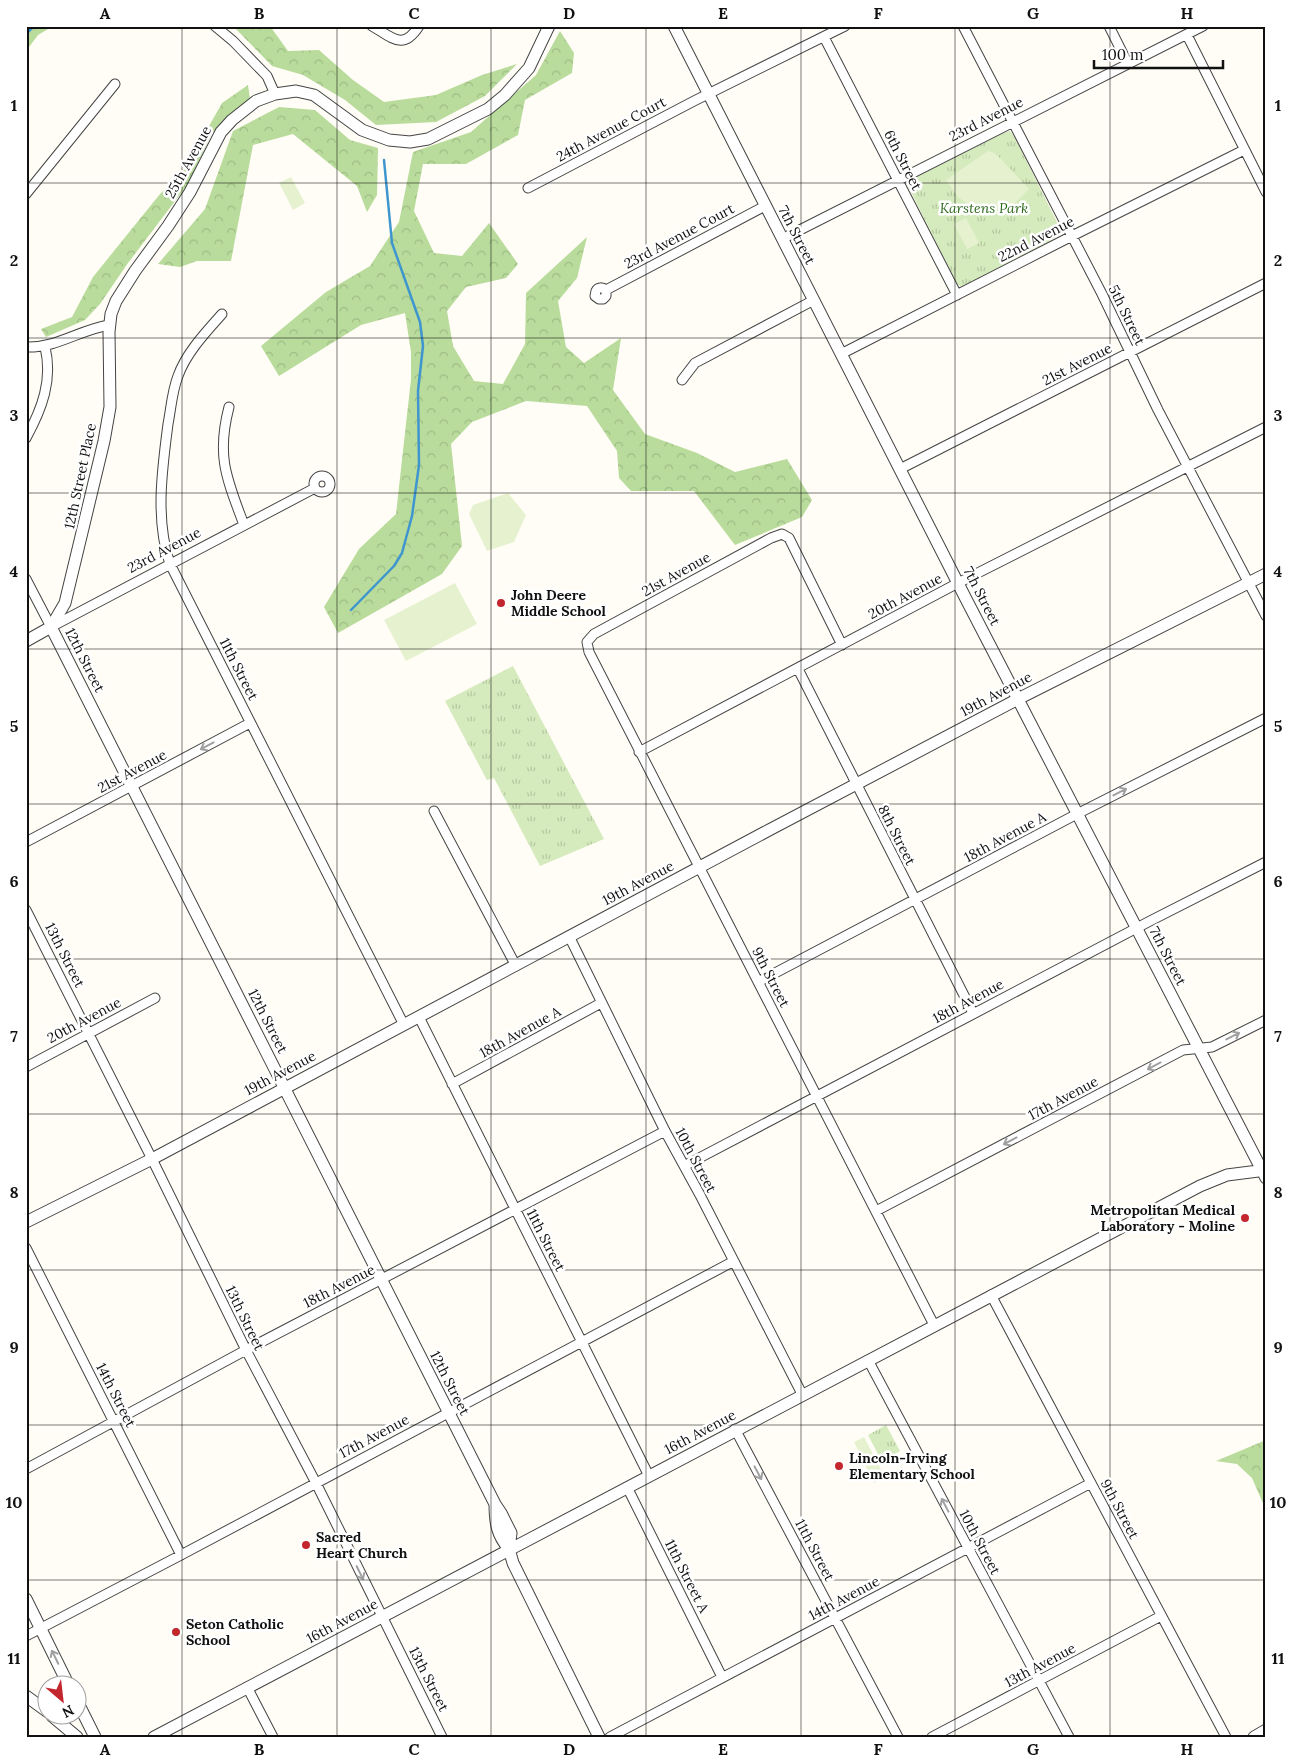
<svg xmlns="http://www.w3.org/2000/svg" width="1292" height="1763" viewBox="0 0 1292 1763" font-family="Lora,serif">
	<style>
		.grass { fill: url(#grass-tufts) }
		.forest { fill: url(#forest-crowns) }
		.pitch { fill: #e6f2cf }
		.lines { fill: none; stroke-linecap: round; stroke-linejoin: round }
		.stream { stroke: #3f96cf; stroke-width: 2.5 }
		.minor-casing { stroke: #444; stroke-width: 11 }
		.tertiary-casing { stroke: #444; stroke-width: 13 }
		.minor { stroke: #fff; stroke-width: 9 }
		.tertiary { stroke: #fff; stroke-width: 11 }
		.oneway { stroke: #a0a0a0 }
		.grid { fill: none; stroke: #111; stroke-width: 1; stroke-opacity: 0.55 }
		.poi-dot { fill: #c4262e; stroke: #fff; stroke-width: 2 }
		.labels { text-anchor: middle; stroke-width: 5; stroke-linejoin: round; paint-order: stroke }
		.street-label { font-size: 14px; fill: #111; stroke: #fff }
		.park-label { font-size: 14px; font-style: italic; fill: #2f6b1f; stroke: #fff }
		.poi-label { font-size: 14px; font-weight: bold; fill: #111; stroke: #fff; text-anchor: start }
		.neatline { fill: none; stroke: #111; stroke-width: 2 }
		.grid-label { font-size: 16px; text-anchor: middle; font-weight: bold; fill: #111 }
	</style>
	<defs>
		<pattern id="grass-tufts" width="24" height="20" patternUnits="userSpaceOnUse" patternTransform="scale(1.25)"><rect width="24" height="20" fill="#d5ebbd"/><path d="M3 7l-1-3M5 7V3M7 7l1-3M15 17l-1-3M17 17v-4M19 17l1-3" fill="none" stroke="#b6c8a1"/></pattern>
		<pattern id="forest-crowns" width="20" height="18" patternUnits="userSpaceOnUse" patternTransform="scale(1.25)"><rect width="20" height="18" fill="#b9dc9c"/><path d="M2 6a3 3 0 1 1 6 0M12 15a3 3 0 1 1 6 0" fill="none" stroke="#9ebc85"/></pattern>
	</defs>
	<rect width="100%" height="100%" fill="#fffdf5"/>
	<!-- grass -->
	<path class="grass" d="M1010,131L1015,138L1058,224L1059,234L1054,239L970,284L961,287L956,283L908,186V182L911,179L1003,133Z
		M513,666L604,839L540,866L494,778L487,780L445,701Z
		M886,1425L900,1451L886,1459L884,1454L879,1456L868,1435Z"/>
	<!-- forest -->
	<path class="forest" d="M26,26H53L38,35L26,51Z
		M233,26H270L288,51L319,50L353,80L384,102L436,95L482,75L517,64L485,96L436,122L376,125L345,100L303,75L272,66Z
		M560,31L574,53L572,73L525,100L518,135L466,164H423L414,211L434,253L462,256L489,223L518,264L506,278L466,287L447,311L453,346L474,381L503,384L525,344L526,293L587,237L577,278L558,301L566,347L584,363L621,338L613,390L645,434L697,453L735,472L787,459L812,500L802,517L735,545L694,491H631L619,478L617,451L587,406L526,401L472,422L451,444L462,546L442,574L338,633L324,607L359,549L396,514L411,379V352L405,313L361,325L279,376L261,346L326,292L370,266L399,222L413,152L471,132L536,75Z
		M248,85L250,99L212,133L188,184L128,263L100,304L85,320L46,337L41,329L72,317L93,277L160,194L185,169L222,103Z
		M279,107L315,110L350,140L378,148L377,195L367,212L357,186L293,134L253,145L231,261H197L180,267L158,264L205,209L233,131Z
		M1266,1440V1510L1252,1478L1237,1464L1216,1461Z"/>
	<!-- pitch -->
	<path class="pitch" d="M988,151L995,153L1029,189L1012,206L989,212L974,209L958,197L946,180Z
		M291,177L305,203L293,210L279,183Z
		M966,218L979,243L967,249L954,224Z
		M508,493L526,515L514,542L487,551L469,514L473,505Z
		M455,583L477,624L406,661L384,620Z
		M864,1437L885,1477L874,1483L854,1442Z"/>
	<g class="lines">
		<!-- stream -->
		<path class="stream" d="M26,34L34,26
			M351,610L394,566L402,553L412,516L419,465L418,391L423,346L420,322L392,243L384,160"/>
		<!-- minor casing -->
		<g class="minor-casing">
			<path id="minor" d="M215,26L233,41L267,76L275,94
				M372,26C393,38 403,51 419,26
				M963,26L1102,294L1158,410L1266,616
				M1109,26L1128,64
				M1187,35L1266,192
				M824,37L957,295
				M528,188L694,101L845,26
				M26,194L115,84
				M782,239L1203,26
				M606,290V296L603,299H599L595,296L596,291C598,287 602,287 606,290L765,206
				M222,314C206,332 186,353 178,376C172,391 171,409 168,424C162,470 155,520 170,564L404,1025
				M26,347C57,348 79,330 109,325
				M841,354L1072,236L1244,150
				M682,380L695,363L814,300
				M229,407C216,457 227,479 244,525
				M26,438C42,409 53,380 45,347
				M900,469L1266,283
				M314 484a8 8 0 1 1 16 0a8 8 0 1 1-16 0Z
				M26,579L51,627L315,488
				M842,645L789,538L782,534L771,538L594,634L587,642L589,652L934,1325
				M798,669L973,1013
				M639,752L958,583L1266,427
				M434,811L516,966
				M26,842L250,723
				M26,910L152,1159L246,1350L316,1483L442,1737
				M569,936L665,1131L700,1195L802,1394
				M758,982L1077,814L1266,718
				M419,1017L649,1476
				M26,1067L155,998
				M452,1084L601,1003
				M684,1166L1150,921L1266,862
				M876,1211L1183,1050L1212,1047L1266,1020
				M26,1248L181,1555
				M991,1295L1226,1737
				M868,1360L1069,1737
				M735,1429L898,1737
				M26,1469L246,1350L665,1131
				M627,1487L722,1677
				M26,1636L181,1555L734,1261
				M247,1687L273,1737
				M610,1737L1091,1483
				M932,1737L1161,1616"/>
		</g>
		<!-- tertiary casing -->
		<g class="tertiary-casing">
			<path id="tertiary" d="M674,26L966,599L1266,1178
				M51,627L495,1504L501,1513L511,1533L509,1549L513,1563L599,1737
				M51,627L65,603L104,441L110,407L109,332L111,314L116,301L135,271L168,226L190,192L221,132L232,120L256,101L275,94L296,91L314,95L362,130L389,140L410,142L428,139L488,109L505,95L529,68L549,26
				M26,641L51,627
				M26,1222L152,1159L771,829L1018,699L1266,574
				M495,1504C495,1523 497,1535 509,1549
				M26,1599L69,1686
				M26,1696L48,1712
				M78,1703L95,1737
				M52,1716L77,1737
				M154,1737L1200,1186L1227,1175L1266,1170
				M1254,1737L1266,1730"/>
		</g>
		<!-- minor -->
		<use href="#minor" class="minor"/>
		<!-- tertiary -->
		<use href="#tertiary" class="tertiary"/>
	</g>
	<!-- one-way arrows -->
	<defs><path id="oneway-shaft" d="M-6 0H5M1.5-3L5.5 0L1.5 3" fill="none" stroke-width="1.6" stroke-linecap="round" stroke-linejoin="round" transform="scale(1.25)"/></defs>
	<g class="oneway">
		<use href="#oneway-shaft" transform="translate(207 746) rotate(152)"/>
		<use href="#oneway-shaft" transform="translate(1120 792) rotate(-27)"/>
		<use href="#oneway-shaft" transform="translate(1233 1036) rotate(-27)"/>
		<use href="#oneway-shaft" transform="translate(1154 1066) rotate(152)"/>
		<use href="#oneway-shaft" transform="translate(1010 1141) rotate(152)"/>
		<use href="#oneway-shaft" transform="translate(758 1473) rotate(62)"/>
		<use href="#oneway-shaft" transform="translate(945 1505) rotate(-118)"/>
		<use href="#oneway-shaft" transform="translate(360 1573) rotate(64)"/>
		<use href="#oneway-shaft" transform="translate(55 1657) rotate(-116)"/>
	</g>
	<!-- grid -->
	<path class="grid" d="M182,26V1737M337,26V1737M491,26V1737M646,26V1737M801,26V1737M955,26V1737M1110,26V1737M26,183H1266M26,338H1266M26,493H1266M26,649H1266M26,804H1266M26,959H1266M26,1114H1266M26,1270H1266M26,1425H1266M26,1580H1266"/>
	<!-- markers -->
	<g class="poi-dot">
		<circle cx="501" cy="603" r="5"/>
		<circle cx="1245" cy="1218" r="5"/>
		<circle cx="839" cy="1466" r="5"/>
		<circle cx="306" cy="1545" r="5"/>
		<circle cx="176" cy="1632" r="5"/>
	</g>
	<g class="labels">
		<!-- street labels -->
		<g class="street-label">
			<text transform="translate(986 119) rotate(-27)" y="5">23rd Avenue</text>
			<text transform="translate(611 129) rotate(-28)" y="5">24th Avenue Court</text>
			<text transform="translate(903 160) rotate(63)" y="5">6th Street</text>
			<text transform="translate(188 162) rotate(-61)" y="5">25th Avenue</text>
			<text transform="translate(797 235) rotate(63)" y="5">7th Street</text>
			<text transform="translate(679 236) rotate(-28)" y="5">23rd Avenue Court</text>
			<text transform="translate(1036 239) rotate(-27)" y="5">22nd Avenue</text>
			<text transform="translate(1127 315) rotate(64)" y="5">5th Street</text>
			<text transform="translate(1077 364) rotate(-27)" y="5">21st Avenue</text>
			<text transform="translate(80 476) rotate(-78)" y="5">12th Street Place</text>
			<text transform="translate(164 550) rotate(-28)" y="5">23rd Avenue</text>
			<text transform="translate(676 574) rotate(-29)" y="5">21st Avenue</text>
			<text transform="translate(905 596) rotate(-28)" y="5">20th Avenue</text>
			<text transform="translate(982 596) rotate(63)" y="5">7th Street</text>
			<text transform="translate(85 660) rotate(63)" y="5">12th Street</text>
			<text transform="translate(239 669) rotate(63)" y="5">11th Street</text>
			<text transform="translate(996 694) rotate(-28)" y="5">19th Avenue</text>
			<text transform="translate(132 771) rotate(-28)" y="5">21st Avenue</text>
			<text transform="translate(897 835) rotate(63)" y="5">8th Street</text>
			<text transform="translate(1005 837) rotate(-28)" y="5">18th Avenue A</text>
			<text transform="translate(638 883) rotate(-28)" y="5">19th Avenue</text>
			<text transform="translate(65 955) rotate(63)" y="5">13th Street</text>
			<text transform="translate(1168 956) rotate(63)" y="5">7th Street</text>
			<text transform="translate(771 977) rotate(63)" y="5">9th Street</text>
			<text transform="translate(968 1001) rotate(-28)" y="5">18th Avenue</text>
			<text transform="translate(84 1020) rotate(-28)" y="5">20th Avenue</text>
			<text transform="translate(268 1021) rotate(63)" y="5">12th Street</text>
			<text transform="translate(520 1032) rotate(-29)" y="5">18th Avenue A</text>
			<text transform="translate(280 1073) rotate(-28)" y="5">19th Avenue</text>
			<text transform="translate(1063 1098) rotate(-28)" y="5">17th Avenue</text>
			<text transform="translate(696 1160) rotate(62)" y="5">10th Street</text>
			<text transform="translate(546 1240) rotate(63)" y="5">11th Street</text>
			<text transform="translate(339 1286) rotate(-27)" y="5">18th Avenue</text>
			<text transform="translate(245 1318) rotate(64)" y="5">13th Street</text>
			<text transform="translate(450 1383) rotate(63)" y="5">12th Street</text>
			<text transform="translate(116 1395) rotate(63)" y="5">14th Street</text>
			<text transform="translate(700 1432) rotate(-28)" y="5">16th Avenue</text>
			<text transform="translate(374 1436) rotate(-28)" y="5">17th Avenue</text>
			<text transform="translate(1120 1509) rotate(62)" y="5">9th Street</text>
			<text transform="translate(980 1542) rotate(62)" y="5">10th Street</text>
			<text transform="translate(815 1550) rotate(62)" y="5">11th Street</text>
			<text transform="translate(687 1576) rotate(63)" y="5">11th Street A</text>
			<text transform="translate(844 1598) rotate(-28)" y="5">14th Avenue</text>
			<text transform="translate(342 1621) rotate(-28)" y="5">16th Avenue</text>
			<text transform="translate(1040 1665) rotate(-28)" y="5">13th Avenue</text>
			<text transform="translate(429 1679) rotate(63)" y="5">13th Street</text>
		</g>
		<!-- park labels -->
		<g class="park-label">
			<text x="984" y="213">Karstens Park</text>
		</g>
		<!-- poi labels -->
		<g class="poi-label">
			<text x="511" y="600">John Deere<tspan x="511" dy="16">Middle School</tspan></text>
			<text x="1235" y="1215" text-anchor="end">Metropolitan Medical<tspan x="1235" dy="16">Laboratory - Moline</tspan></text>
			<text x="849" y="1463">Lincoln-Irving<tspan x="849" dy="16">Elementary School</tspan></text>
			<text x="316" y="1542">Sacred<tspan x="316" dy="16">Heart Church</tspan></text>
			<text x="186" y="1629">Seton Catholic<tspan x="186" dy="16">School</tspan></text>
		</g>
	</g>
	<!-- border -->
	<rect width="1292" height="1763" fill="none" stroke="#ffffff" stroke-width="55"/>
	<!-- north arrow -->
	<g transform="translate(62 1700) rotate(152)"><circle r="24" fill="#ffffff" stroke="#a0a0a0"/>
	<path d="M0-4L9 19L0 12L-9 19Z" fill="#c4262e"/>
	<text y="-8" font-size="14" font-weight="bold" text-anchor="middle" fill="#111111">N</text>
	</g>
	<!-- scale -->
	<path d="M1094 60v8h129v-8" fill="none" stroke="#111111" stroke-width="2.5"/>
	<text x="1102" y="60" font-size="15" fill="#111111" stroke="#ffffff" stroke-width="4" paint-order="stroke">100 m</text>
	<rect x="28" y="28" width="1236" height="1708" class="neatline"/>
	<g class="grid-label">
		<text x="105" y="19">A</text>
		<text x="259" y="19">B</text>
		<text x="414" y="19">C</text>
		<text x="569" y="19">D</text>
		<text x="723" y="19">E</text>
		<text x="878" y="19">F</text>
		<text x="1033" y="19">G</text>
		<text x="1187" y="19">H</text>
		<text x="14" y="111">1</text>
		<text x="1278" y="111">1</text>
		<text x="14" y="266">2</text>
		<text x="1278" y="266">2</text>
		<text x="14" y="421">3</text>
		<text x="1278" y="421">3</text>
		<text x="14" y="577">4</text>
		<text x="1278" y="577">4</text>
		<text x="14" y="732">5</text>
		<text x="1278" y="732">5</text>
		<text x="14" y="887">6</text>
		<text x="1278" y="887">6</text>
		<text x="14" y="1042">7</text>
		<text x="1278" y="1042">7</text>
		<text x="14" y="1198">8</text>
		<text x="1278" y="1198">8</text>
		<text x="14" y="1353">9</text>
		<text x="1278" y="1353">9</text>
		<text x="14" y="1508">10</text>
		<text x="1278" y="1508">10</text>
		<text x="14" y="1664">11</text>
		<text x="1278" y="1664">11</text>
		<text x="105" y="1755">A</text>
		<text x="259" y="1755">B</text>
		<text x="414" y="1755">C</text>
		<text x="569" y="1755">D</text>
		<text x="723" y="1755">E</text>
		<text x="878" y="1755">F</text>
		<text x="1033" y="1755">G</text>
		<text x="1187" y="1755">H</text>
	</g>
</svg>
